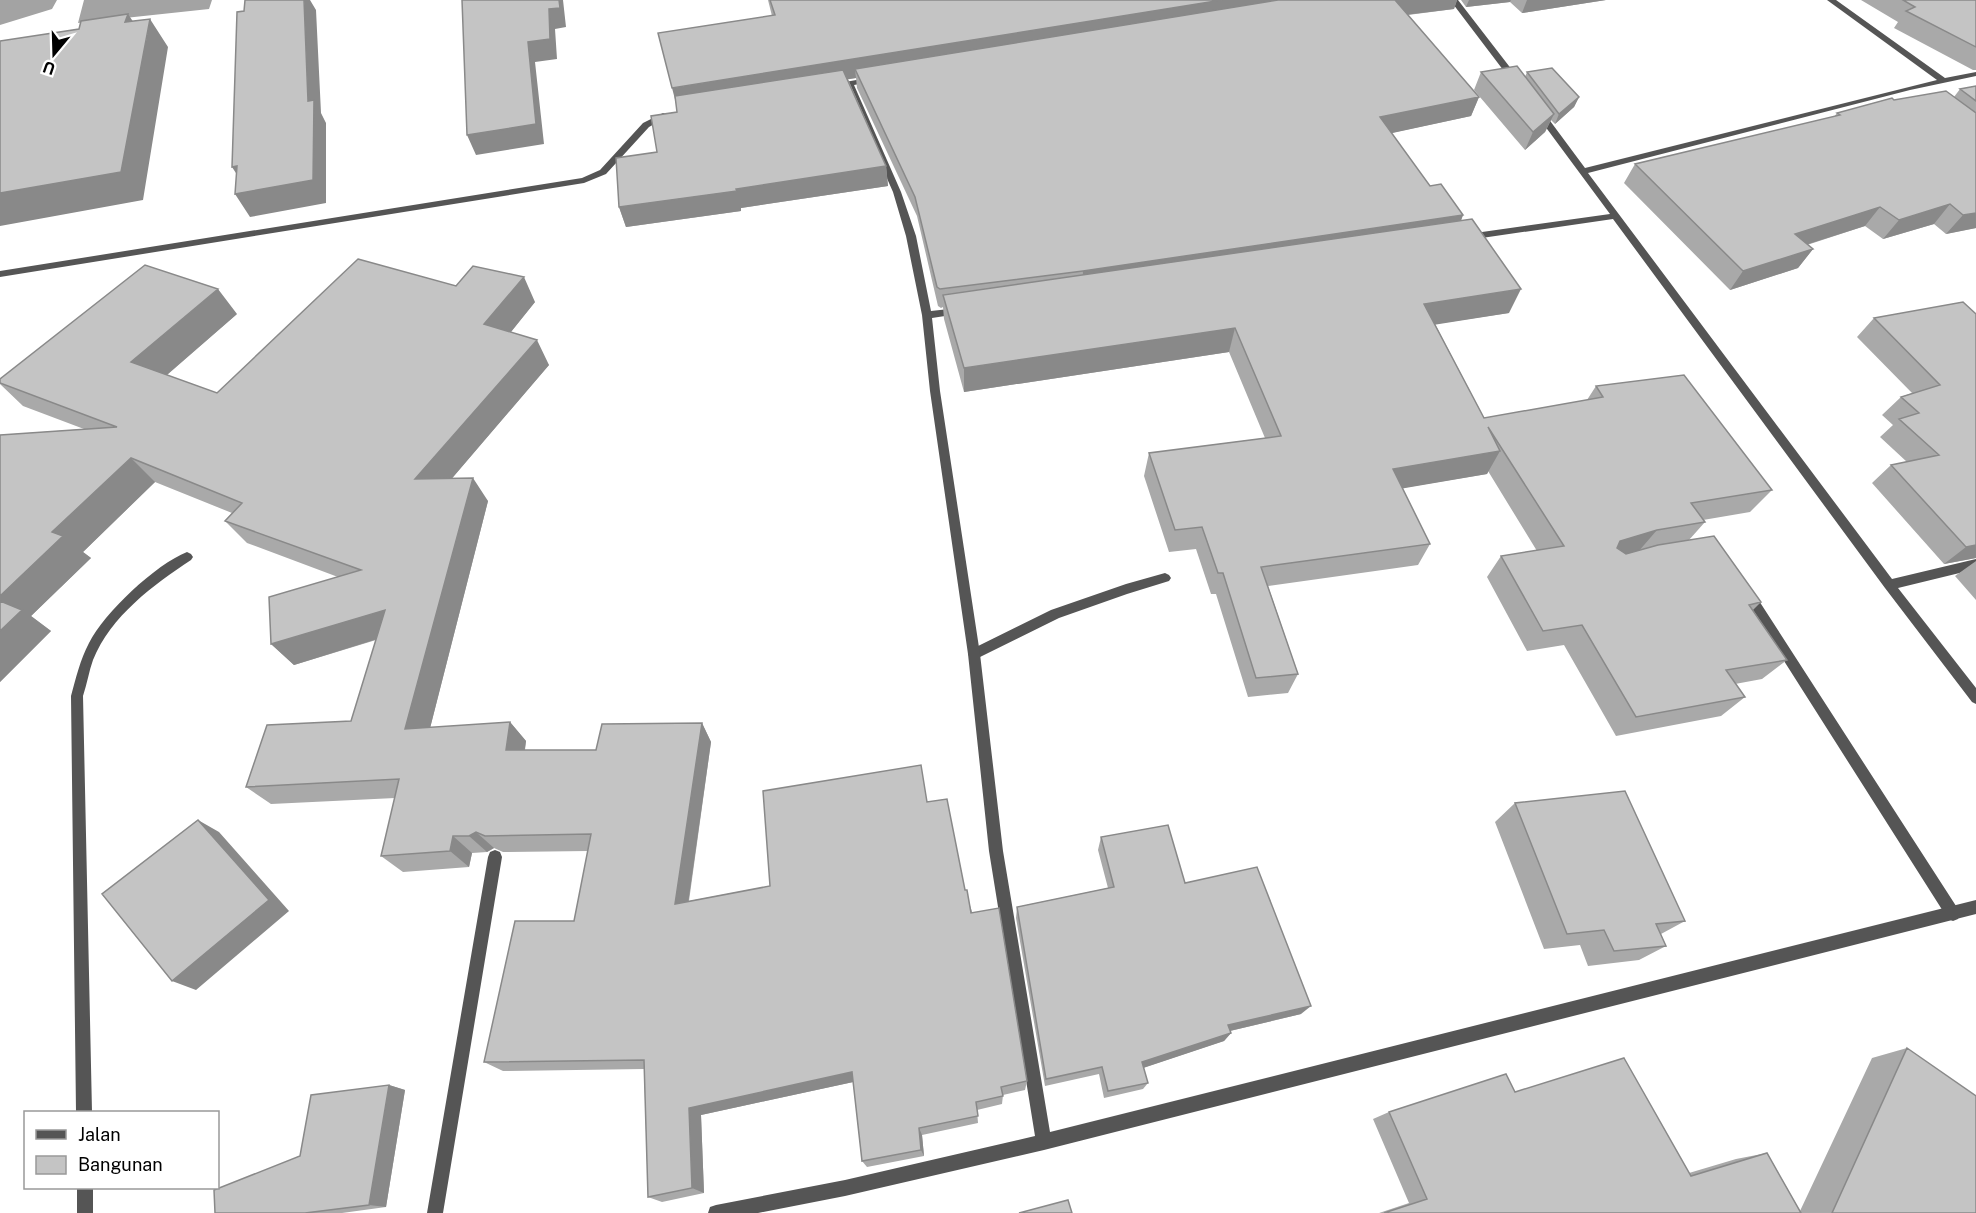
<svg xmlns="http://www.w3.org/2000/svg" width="1976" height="1213" viewBox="0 0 1976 1213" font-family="'Public Sans',sans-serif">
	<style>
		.water { fill: #a3a3a3 }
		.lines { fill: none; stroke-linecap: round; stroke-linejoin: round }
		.lane { fill: #555; fill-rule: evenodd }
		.street { fill: #555; fill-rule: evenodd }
		.wall { fill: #a9a9a9 }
		.shaded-wall { fill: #898989 }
		.building { fill: #c4c4c4; stroke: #898989; stroke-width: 1.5 }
	</style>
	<rect width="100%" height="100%" fill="#fff"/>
	<!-- water -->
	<path class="water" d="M0,0H57L52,9L0,25Z
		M84,0H212L209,9L78,23Z"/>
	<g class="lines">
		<!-- lane -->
		<path class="lane" d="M187,552L191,554L193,557L191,560C153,585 111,616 93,660C89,671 87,684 83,696L92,1112H76L71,696C76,678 80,660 89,643C104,613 156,564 187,552Z
			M1165,573L1169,575L1171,578L1169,581L1127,594L1059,618L978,658L974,659L970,658L968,654L970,650L1051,610L1126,584Z
			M1748,589L1752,590L1958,909L1960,914L1958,919L1953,921L1948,919L1744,598L1742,594L1744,590Z
			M77,1188H93V1213H77Z"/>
		<!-- street -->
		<path class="street" d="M1450,0H1458L1519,79V83H1513Z
			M1827,0H1836L1945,78L1976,72V76L1910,90L1588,173L1892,579L1976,559V569L1898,588L1976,688V704L1972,702L1885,588L1613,219L1468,240L1463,237L1468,234L1610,214L1536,114V110H1542L1585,168L1937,80Z
			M873,77H876V81L854,85L901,192L916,236L931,311L958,308L963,311L958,314L932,318L940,391L980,654L1003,851L1050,1132L1976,900V914L1044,1150L845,1196L758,1213H708L710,1207L716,1205L845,1180L1035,1136L989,851L968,654L930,391L922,315L906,236L893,192L846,86L834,88L830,86L834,84Z
			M663,113L670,115L649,127L606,174L584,183L0,277V271L582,178L600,170L643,123Z
			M495,850L500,852L502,857L443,1213H427L488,857L490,852Z"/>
	</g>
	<!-- wall -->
	<path class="wall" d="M768,0H1457L1454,9L1408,15L1479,97L1471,116L1391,133L1430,186L1463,215L1461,221L1509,313L1435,324L1484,418L1587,400L1596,386L1772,490L1750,512L1703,520L1705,522L1689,540L1761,602L1753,610L1787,660L1762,679L1735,684L1745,697L1721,716L1616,736L1564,645L1527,651L1487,577L1501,556L1537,551L1488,471L1487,474L1402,488L1430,544L1418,565L1268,586L1298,674L1288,693L1248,697L1216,594H1211L1196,549L1169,552L1144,476L1149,453L1265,438L1229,352L964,392L944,319L943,307L941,308L938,306L917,216L857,88L856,78L848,79L886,166L888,186L741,208V211L626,227L619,207L657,152L677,112L772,16Z
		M1461,0H1606L1522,13L1510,2L1466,7Z
		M1861,0H1976V70H1973L1894,28L1898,22Z
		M1481,72L1525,77L1527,72L1579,97L1574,107L1555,124L1551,120L1545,132L1525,150L1474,90Z
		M1976,86V228L1946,234L1934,224L1883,239L1865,226L1807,245L1813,249L1798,268L1730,290L1624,183L1635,164L1834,117L1837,113L1894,100L1954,97L1960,89Z
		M456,286L535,302L511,332L549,365L452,478L488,501L430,728L510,722L526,741L525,750H596L702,723L711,742L689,901L770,886L927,802L965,890L1027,1081L1025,1090L1003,1095L1002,1104L977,1110L978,1123L922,1135L924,1156L867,1167L862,1161L853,1082L701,1115L704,1193L662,1202L648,1197L644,1069L503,1071L484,1062L574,921L588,851L503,852L494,848L487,852L472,853L469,867L403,872L381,856L395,798L271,804L246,787L351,721L376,640L294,665L271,644L338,577L247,543L225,521L232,513L155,482L83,552L91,558L31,616L51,631L0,682V435L84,429L23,406L0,384V379L237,314L167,375L217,393Z
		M1976,314V558L1944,564L1872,483L1891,465L1907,462L1880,437L1893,425L1882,415L1901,397L1912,393L1857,337L1874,318Z
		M1976,561V600L1955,576Z
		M1515,803L1685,921L1661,934L1666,946L1639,960L1588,966L1580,945L1544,949L1495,822Z
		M1101,837L1185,883L1301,1014L1230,1031L1231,1033L1224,1041L1143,1068L1148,1083L1143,1089L1104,1098L1099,1074L1045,1086L1016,918L1017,907L1108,888L1098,850Z
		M1907,1048L1976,1213H1379L1409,1203L1373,1119L1389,1112L1515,1092L1689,1173L1736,1159L1767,1153L1800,1211L1872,1058Z
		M389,1085L405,1090L386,1207L342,1213H215L300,1156Z"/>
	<!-- shaded-wall -->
	<path class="shaded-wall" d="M304,0H310L316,10L321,113L326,123V203L250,217L235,194L308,101Z
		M559,0H563L566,27L555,29L557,59L535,62L544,144L476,155L467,135L549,9Z
		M1222,0H1335L855,69L856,78L677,107L672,88Z
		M1393,0H1457L1454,9L1388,17Z
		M1469,0H1511L1510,2L1466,7Z
		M1527,0H1606L1522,13Z
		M128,14L146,41L150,19L168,47L143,200L0,226V193L125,22Z
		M1479,97L1471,116L1374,137L1380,117Z
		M1579,97L1574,107L1555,124L1559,114Z
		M1554,114L1545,132L1525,150L1533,132Z
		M237,166L247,190L232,167Z
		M886,166L888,186L741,208V211L626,227L619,207Z
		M1950,204L1934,224L1883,239L1899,220Z
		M1880,207L1865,226L1780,253L1795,234Z
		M1976,213V228L1946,234L1963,215Z
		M1463,215L1455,235L1082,290L1083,271Z
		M1813,249L1798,268L1730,290L1743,271Z
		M524,277L535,302L497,349L484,324Z
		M218,289L237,314L154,386L131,362Z
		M1521,289L1509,313L1414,328L1424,304Z
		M1235,328L1229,352L964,392V368Z
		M537,340L549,365L431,503L415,479Z
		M1500,451L1487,474L1382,492L1393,469Z
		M131,458L155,482L83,552L91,558L31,616L51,631L0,682V596L52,532Z
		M473,478L488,501L425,748L405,729Z
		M1657,530L1638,552L1602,563L1620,541Z
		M1976,545V558L1944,564L1966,547Z
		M385,610L403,631L294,665L271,644Z
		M510,722L526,741L522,768L506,750Z
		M702,723L711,742L686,918L675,904Z
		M198,820L219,832L289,911L196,990L172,981Z
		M476,832L494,848L487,852L469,836Z
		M453,836L472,853L469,867L450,851Z
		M1311,1006L1301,1014L1221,1033L1228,1025Z
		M1231,1033L1224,1041L1137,1070L1142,1062Z
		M852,1072L858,1081L701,1115L704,1193L692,1188L689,1108Z
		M389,1085L405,1090L386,1207L369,1205Z
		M919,1128L922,1135L924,1156L921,1150Z"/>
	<!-- building -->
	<path class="building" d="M245,0H304L308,101L314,100L313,180L235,194L237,166L232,167L237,12L244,11Z
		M462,0H559L560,8L549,9L550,39L528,42L536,124L467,135Z
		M770,0H1222L672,88L658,33L775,15Z
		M1278,0H1395L1479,97L1380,117L1430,186L1441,184L1463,215L1083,271L940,289L937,287L915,197L855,69Z
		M1903,0H1976V47L1906,11L1915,7Z
		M128,14L125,22L150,19L121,172L0,193V41L79,29L81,21Z
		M1517,66L1554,114L1533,132L1481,72Z
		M1552,68L1579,97L1559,114L1527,72Z
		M843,70L886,166L736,189L737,191L619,207L616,158L657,152L651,116L677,112L675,96Z
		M1976,86V101L1960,89Z
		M1946,91L1976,113V213L1963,215L1950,204L1899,220L1880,207L1795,234L1813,249L1743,271L1635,164L1840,115L1837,113L1892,98L1894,100Z
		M1472,219L1521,289L1424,304L1484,418L1603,397L1596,386L1684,375L1772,490L1691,503L1705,522L1657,530L1620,541L1617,548L1626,554L1658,545L1714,536L1761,602L1749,605L1787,660L1726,670L1745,697L1636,717L1582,625L1543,631L1501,556L1564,546L1488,427L1500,451L1393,469L1430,544L1261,567L1298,674L1256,678L1223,573H1218L1202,527L1175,530L1149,453L1281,436L1235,328L964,368L943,295Z
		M358,259L456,286L473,266L524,277L484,324L537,340L415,479L473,478L405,729L510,722L506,750H596L602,724L702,723L675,904L770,886L763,791L921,765L927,802L947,799L965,890H967L971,913L999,908L1027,1081L1001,1087L1003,1096L976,1102L978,1116L919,1128L921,1150L862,1161L852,1072L689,1108L692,1188L648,1197L644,1060L484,1062L515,921H574L591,834L485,836L476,832L469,836H453L450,851L381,856L399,779L246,787L267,725L351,721L385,610L271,644L269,597L361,570L225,521L242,503L131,458L52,532L63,536L0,596V435L117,427L0,383V379L145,265L218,289L131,362L217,393Z
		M1963,302L1976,314V545L1966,547L1891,465L1939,455L1899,419L1919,413L1901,397L1940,385L1874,318Z
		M0,601L22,610L0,631Z
		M1625,791L1685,921L1656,924L1666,946L1614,951L1604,930L1567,934L1515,803Z
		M198,820L269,900L172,981L102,894Z
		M1168,825L1185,883L1257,867L1311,1006L1228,1025L1231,1033L1142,1062L1148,1083L1108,1091L1102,1067L1046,1079L1017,907L1114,887L1101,837Z
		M1907,1048L1976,1096V1213H1832Z
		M1624,1058L1691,1176L1767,1153L1801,1213H1384L1427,1199L1389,1112L1506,1074L1515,1092Z
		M389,1085L369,1205L305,1213H215L214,1190L300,1156L311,1095Z
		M1068,1200L1072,1213H1019Z"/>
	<!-- legend -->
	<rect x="24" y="1111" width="195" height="78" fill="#ffffff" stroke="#999999" stroke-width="1.5"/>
	<rect x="36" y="1130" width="30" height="9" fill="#555555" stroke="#999999" stroke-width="1.5"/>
	<text x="78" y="1141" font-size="18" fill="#000000">Jalan</text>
	<rect x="36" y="1156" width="30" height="18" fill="#c4c4c4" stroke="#999999" stroke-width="1.5"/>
	<text x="78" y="1171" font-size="18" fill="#000000">Bangunan</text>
	<!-- north arrow -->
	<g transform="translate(54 54) rotate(199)" stroke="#ffffff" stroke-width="4.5" paint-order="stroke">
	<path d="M0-4.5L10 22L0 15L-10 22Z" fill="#000000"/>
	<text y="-9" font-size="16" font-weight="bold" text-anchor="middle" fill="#000000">U</text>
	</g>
</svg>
